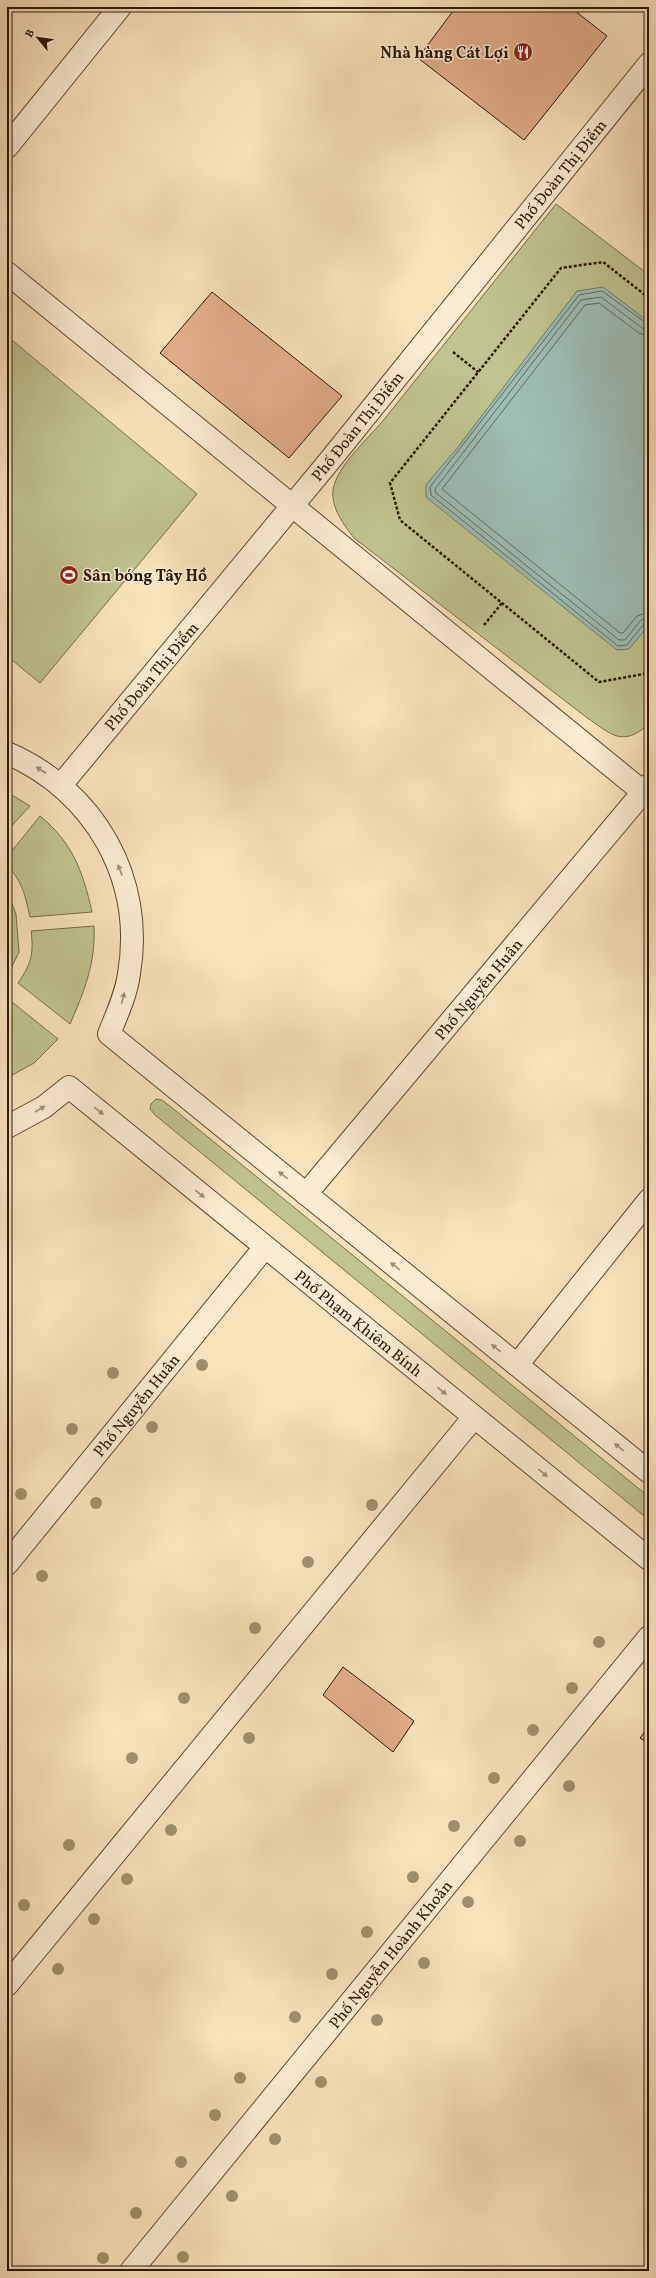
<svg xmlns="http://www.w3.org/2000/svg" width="656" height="2278" viewBox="0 0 656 2278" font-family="Vollkorn,serif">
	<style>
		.green { fill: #bfc38e; stroke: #756e49 }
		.water { fill: #9ebdb5; stroke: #707b6e }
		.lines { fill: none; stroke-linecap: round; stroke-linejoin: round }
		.shore { stroke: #646a5c; stroke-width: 1 }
		.building { fill: #e2ae89; stroke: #2b1804 }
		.minor-casing { stroke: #5e4a32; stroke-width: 24 }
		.tertiary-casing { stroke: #5e4a32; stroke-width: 24 }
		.path { stroke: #2b1804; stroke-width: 2.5; stroke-dasharray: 3 2; stroke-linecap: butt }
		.minor { stroke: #faecd3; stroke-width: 22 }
		.tertiary { stroke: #faecd3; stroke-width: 22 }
		.tree { fill: #9f8f6d }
		.oneway { fill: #9d8d76 }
		.labels { text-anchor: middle; stroke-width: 3; stroke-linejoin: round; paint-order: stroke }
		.poi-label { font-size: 16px; font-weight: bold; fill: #2b1804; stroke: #faecd3; text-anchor: end }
		.street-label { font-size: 16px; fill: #2b1804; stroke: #faecd3 }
	</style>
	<rect width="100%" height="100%" fill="#f7e2bb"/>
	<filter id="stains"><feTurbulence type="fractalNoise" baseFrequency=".005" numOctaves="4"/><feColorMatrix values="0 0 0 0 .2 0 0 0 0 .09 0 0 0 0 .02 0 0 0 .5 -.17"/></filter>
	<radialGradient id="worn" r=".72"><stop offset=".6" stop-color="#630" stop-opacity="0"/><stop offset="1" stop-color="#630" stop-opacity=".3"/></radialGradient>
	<!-- green -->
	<path class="green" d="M556,204L649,275V724C622,748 611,734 586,717L354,538C344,525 331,508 333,490C337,465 371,436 386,417C443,346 499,275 556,204Z
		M7,336L197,494L40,683L7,656Z
		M7,792L30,806L7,831Z
		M40,816C73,843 83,872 92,912L30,917C25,895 23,883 7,865V857Z
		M7,891L16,914L19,952L7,977Z
		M94,926C96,962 84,992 70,1024L18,983C31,964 34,955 31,931Z
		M7,998L58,1039L34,1063L7,1078Z
		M156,1099L162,1100L176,1111L649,1497V1520L155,1115L150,1109L151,1104Z"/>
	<!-- water -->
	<path class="water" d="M603,287L649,322V625L629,649L617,650L426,497V485L458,447L577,291Z"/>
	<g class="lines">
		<!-- shore -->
		<path class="shore" d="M649,325L602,291L579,295L430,487L431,495L618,646L627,645L644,624L649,623
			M649,330L642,328L601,297L581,300L435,489L436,493L619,640H625L641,620L649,618
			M649,336L639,333L599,303L585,305L442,489L620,633H623L637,616L649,612"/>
	</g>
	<!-- building -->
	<path class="building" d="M456,7H570L607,36L524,140L418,58Z
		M212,292L342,396L289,458L160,353Z
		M343,1667L414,1721L393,1752L323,1695Z
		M649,1726V1744L640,1738Z"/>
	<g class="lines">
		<!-- minor casing -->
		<g class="minor-casing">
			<path id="minor" d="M7,147L120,7
				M7,273L643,792
				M306,1194L649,785
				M517,1365L649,1200
				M7,1564L265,1247
				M7,1985L474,1417
				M131,2271L649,1637"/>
		</g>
		<!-- tertiary casing -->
		<g class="tertiary-casing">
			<path id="tertiary" d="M7,753C95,791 145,879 129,974C126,995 117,1014 109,1034L649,1472
				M61,785L331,459L649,64
				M7,1127L44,1107L69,1087L649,1559"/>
		</g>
		<!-- path -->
		<path class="path" d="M649,298L603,262L561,268L390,483L400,520L599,682L644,674L649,667
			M453,352L478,372
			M484,625L502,603"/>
		<!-- minor -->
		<use href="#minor" class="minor"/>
		<!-- tertiary -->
		<use href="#tertiary" class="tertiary"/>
	</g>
	<!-- trees -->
	<g class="tree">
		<circle cx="202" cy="1365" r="6"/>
		<circle cx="113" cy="1373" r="6"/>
		<circle cx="152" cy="1427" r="6"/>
		<circle cx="72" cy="1429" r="6"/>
		<circle cx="21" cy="1494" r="6"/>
		<circle cx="96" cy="1503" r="6"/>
		<circle cx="372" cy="1505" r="6"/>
		<circle cx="308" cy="1562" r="6"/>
		<circle cx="42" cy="1576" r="6"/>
		<circle cx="255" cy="1628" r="6"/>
		<circle cx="599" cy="1642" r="6"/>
		<circle cx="572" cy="1688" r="6"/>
		<circle cx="184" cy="1698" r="6"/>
		<circle cx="533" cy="1730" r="6"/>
		<circle cx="249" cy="1738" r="6"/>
		<circle cx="132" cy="1758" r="6"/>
		<circle cx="494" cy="1778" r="6"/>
		<circle cx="569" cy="1786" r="6"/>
		<circle cx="454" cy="1826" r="6"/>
		<circle cx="171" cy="1830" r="6"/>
		<circle cx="520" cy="1841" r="6"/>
		<circle cx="69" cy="1845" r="6"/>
		<circle cx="413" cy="1877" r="6"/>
		<circle cx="127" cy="1879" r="6"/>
		<circle cx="468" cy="1902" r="6"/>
		<circle cx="24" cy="1905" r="6"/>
		<circle cx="94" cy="1919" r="6"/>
		<circle cx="367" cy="1932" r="6"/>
		<circle cx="424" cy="1963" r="6"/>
		<circle cx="58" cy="1969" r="6"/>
		<circle cx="332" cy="1974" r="6"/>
		<circle cx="295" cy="2017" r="6"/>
		<circle cx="377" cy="2020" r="6"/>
		<circle cx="240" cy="2078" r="6"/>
		<circle cx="321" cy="2082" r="6"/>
		<circle cx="215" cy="2115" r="6"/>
		<circle cx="275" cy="2139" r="6"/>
		<circle cx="181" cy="2162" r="6"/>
		<circle cx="232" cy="2196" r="6"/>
		<circle cx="136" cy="2213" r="6"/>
		<circle cx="183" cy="2257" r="6"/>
		<circle cx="103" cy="2258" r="6"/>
	</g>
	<!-- one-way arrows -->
	<defs><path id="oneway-solid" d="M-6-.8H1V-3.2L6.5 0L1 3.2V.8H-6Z"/></defs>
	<g class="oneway">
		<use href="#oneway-solid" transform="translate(41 770) rotate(-147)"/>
		<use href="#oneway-solid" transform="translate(120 870) rotate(-111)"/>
		<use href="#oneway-solid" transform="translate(123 998) rotate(-76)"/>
		<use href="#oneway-solid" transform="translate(40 1109) rotate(-31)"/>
		<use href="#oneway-solid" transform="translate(99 1111) rotate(39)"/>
		<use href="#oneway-solid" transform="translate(283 1175) rotate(-141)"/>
		<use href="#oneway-solid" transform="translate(200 1194) rotate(39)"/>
		<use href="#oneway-solid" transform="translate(395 1266) rotate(-141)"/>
		<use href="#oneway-solid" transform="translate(496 1348) rotate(-141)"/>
		<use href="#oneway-solid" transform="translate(442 1391) rotate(39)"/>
		<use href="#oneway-solid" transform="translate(619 1447) rotate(-141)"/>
		<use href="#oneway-solid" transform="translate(543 1473) rotate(39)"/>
	</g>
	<!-- icons -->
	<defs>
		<g id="restaurant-disc" transform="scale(1)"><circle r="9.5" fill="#8f2418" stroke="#faecd3"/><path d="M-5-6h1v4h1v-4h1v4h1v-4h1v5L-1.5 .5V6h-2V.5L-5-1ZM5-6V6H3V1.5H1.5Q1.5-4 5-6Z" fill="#fff"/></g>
		<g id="stadium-disc" transform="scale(1)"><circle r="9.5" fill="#8f2418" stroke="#faecd3"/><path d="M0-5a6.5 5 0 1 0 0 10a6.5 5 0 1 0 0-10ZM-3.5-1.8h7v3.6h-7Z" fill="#fff"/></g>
	</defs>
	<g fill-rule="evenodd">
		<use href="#restaurant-disc" x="523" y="52"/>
		<use href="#stadium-disc" x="69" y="575"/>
	</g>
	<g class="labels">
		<!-- poi labels -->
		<g class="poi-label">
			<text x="509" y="58">Nhà hàng Cát Lợi</text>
			<text x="83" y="581" text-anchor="start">Sân bóng Tây Hồ</text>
		</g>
		<!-- street labels -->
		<g class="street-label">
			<text transform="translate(560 174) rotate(-51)" y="6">Phố Đoàn Thị Điểm</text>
			<text transform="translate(357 426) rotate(-51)" y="6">Phố Đoàn Thị Điểm</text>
			<text transform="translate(151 676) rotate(-50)" y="6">Phố Đoàn Thị Điểm</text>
			<text transform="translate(478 989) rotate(-50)" y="6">Phố Nguyễn Huân</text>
			<text transform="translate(359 1323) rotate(39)" y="6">Phố Phạm Khiêm Bính</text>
			<text transform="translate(136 1405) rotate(-51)" y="6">Phố Nguyễn Huân</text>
			<text transform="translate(390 1954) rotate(-51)" y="6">Phố Nguyễn Hoành Khoản</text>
		</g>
	</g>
	<!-- margin -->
	<rect width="656" height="2278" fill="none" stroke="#f7e2bb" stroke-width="24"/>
	<rect x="8" y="8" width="640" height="2262" fill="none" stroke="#2b1804" stroke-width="2"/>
	<rect x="12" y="12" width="632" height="2254" fill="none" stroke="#2b1804"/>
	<!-- north arrow -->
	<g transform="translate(38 38) rotate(299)" stroke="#faecd3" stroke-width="3" paint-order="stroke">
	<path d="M0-3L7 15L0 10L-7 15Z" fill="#2b1804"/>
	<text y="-6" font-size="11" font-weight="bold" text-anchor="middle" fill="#2b1804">B</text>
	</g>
	<rect width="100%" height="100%" filter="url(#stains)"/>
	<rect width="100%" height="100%" fill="url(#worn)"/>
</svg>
